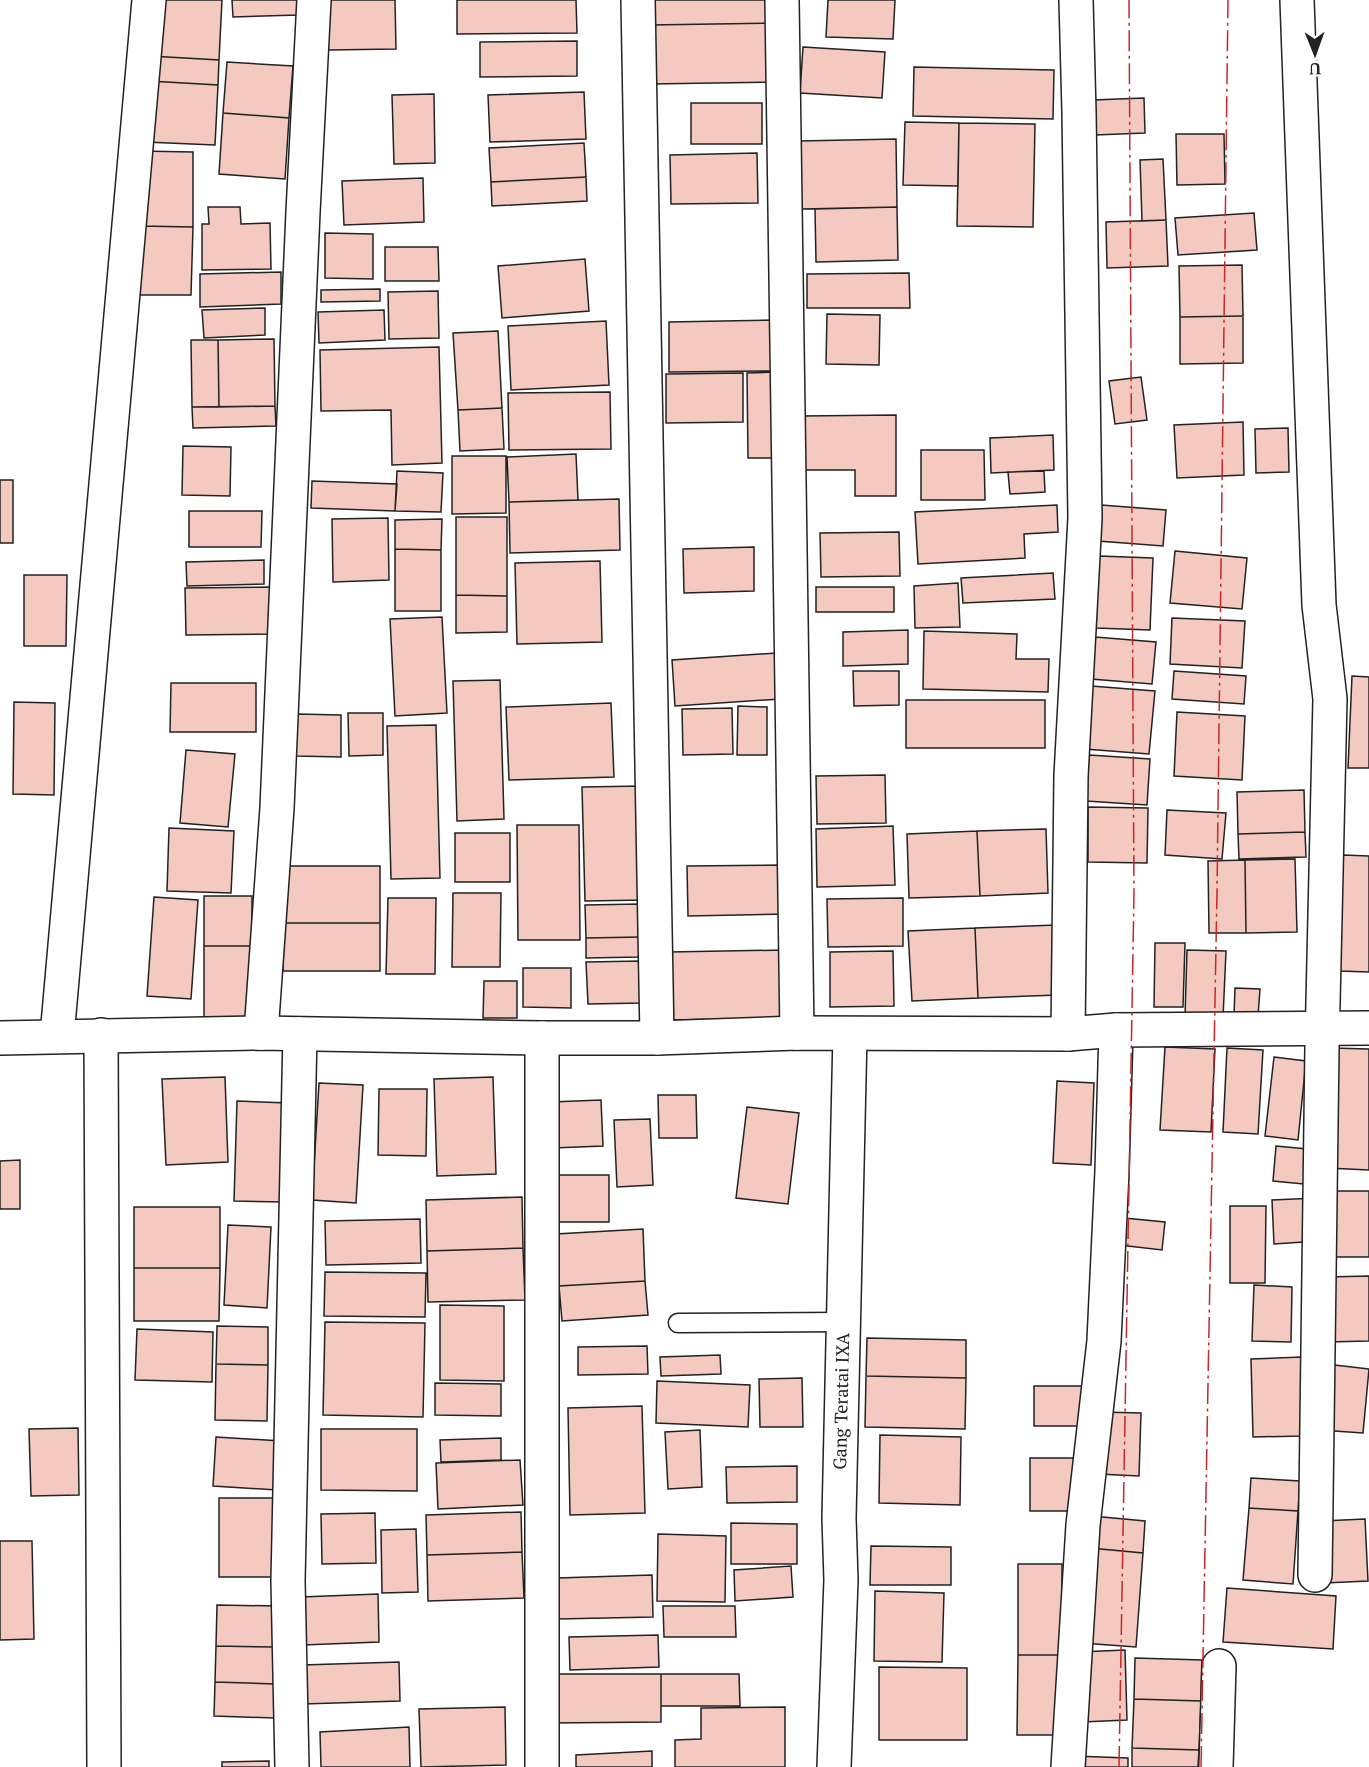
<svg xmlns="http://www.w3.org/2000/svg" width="1369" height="1767" viewBox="0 0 1369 1767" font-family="'PT Serif',serif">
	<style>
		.building { fill: #f3c9c0; stroke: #222; stroke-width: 1.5 }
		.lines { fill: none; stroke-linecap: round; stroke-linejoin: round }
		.service-casing { stroke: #222; stroke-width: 21 }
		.minor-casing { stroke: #222; stroke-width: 36 }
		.service { stroke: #fff; stroke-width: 18 }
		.minor { stroke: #fff; stroke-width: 33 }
		.power { stroke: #c62828; stroke-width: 1.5; stroke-dasharray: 21 4.5 3 4.5; stroke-linecap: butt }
		.labels { text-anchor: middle; stroke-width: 4.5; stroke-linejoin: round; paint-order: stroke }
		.street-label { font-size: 18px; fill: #222; stroke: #fff }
	</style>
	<rect width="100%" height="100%" fill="#fff"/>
	<!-- building -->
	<path class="building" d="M153,0H222L219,60L150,56Z
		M232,0H299V15L233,17Z
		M327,0H395L396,49L328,50Z
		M457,0H576L577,33L457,34Z
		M649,0H778V23L649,25Z
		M828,0H895L893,39L826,37Z
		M778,23V82L650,84L649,25Z
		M577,41V76L480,77V42Z
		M803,47L885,52L882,98L800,93Z
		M150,56L219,60L218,85L149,81Z
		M227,62L293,66L289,118L223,113Z
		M914,67L1054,70L1053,119L913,116Z
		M149,81L218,85L215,145L145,142Z
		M584,92L586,139L490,142L488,95Z
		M434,94L435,163L394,164L392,95Z
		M1144,98L1145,133L1095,135L1093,100Z
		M691,103H762V144H691Z
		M223,113L289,118L285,179L219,174Z
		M905,122L959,123L958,186L903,185Z
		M959,123L1035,124L1033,227L957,226Z
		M1176,134H1224L1225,184L1177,185Z
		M896,139L897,207L801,209L799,141Z
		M584,143L586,177L491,182L489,148Z
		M140,151L193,152V227L139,226Z
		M757,153L758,203L671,204L670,155Z
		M1163,159L1166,220L1142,221L1140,160Z
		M586,177L587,201L492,206L491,182Z
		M423,178L424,222L344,225L342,181Z
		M208,207H240L241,224L270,223L271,269L202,270V224H209Z
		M897,207L898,260L816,262L815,209Z
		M1254,213L1257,250L1178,255L1175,218Z
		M1166,220L1168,266L1107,268L1106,222Z
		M139,226L193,227L191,295H138Z
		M325,233L373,234V279L325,278Z
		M385,247H438L439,281H385Z
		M585,259L589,311L502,318L498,266Z
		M1242,265L1243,316L1180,317L1179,266Z
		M281,272V304L200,307V274Z
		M909,273L910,308H807V274Z
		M380,289V301L321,302V290Z
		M438,291L439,338L389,339L388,292Z
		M265,308V335L204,338L202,310Z
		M384,310L385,340L319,343L318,312Z
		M827,314L880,315L879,365L826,364Z
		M1243,316V363L1180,364V317Z
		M772,320L773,371L669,372V322Z
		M606,321L609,385L511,390L508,326Z
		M498,331L502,408L458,410L453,333Z
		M274,339L275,406L219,407L218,340Z
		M191,340H218L219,407H192Z
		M439,347L442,463L392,465L391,410L321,411L320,350Z
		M776,372L777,458H748L747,373Z
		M743,373V422L666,423V374Z
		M1141,377L1147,420L1115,424L1109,381Z
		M610,392L611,449L509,450L508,393Z
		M275,406L276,426L193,428L192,407Z
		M502,408L504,449L460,451L458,410Z
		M896,415V496H855V470H802V416Z
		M1243,422L1244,475L1177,478L1174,425Z
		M1288,428L1289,472L1256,473L1255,429Z
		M1053,435L1054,470L991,473L990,438Z
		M183,446L231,447L230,496L182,495Z
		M921,450H984L985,500H921Z
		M576,454L578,500L509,502L507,457Z
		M452,456H506V513L452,514Z
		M397,471L443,473L441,512L395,511Z
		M1044,471L1045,492L1010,494L1008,472Z
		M0,480H13V543H0Z
		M312,481L397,484L395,511L311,508Z
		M619,499L620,550L510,553L509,502Z
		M1057,505L1058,532L1024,534L1025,558L918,564L915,512Z
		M1101,505L1166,510L1163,546L1098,541Z
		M189,511H262L261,547H189Z
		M456,517H507V596L456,595Z
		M388,518L389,580L333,582L332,519Z
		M442,519L441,550L395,549V520Z
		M899,532L900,576L821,577L820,533Z
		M754,547V591L684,593L683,549Z
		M395,549L441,550V611H395Z
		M1175,551L1247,558L1242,609L1170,603Z
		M1099,556L1153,558L1150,630L1096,628Z
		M264,560V584L187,586L186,562Z
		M600,561L602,642L517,644L515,563Z
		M1053,573L1055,599L963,603L961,578Z
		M24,575H67L66,646H24Z
		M958,583L960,627L915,628L914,586Z
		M276,587L277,634L186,635L185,588Z
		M816,587H894V612H816Z
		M456,595L507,596V632L456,633Z
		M442,617L447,713L395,716L390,619Z
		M1172,618L1245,621L1242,668L1170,664Z
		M908,630V664L843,666V632Z
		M924,631L1017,634L1016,659H1049L1048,692L923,689Z
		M1095,637L1156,642L1152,684L1091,679Z
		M777,653L780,699L675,706L672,660Z
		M853,671H899V705L854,706Z
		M1174,671L1246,676L1244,704L1172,699Z
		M1352,676L1369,677V768H1348Z
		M500,680L504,819L457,821L453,681Z
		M171,683H256V732H170Z
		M1091,686L1155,691L1149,754L1085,749Z
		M906,700H1045V748H906Z
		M14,702L55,703L54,795L13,794Z
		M611,703L614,777L509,780L506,707Z
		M738,706L767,707V755H737Z
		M732,708L733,754L683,755L682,709Z
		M1177,712L1245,716L1242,780L1174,776Z
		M348,713H383V755L349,756Z
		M297,714L341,715V757L296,756Z
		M436,725L440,878L391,879L387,726Z
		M186,750L235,754L228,827L180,823Z
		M1089,755L1150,759L1147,805L1086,801Z
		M885,775L886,823L817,824L816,776Z
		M643,786L645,900L585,901L582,787Z
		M1304,790L1305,832L1238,834L1237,792Z
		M1088,807L1148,808L1147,863L1088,862Z
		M1167,810L1226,813L1222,859L1165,855Z
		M517,825H579L580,940H518Z
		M893,826L895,885L817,887L816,829Z
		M169,828L234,831L231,893L167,891Z
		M1046,829L1048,893L980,896L977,831Z
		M977,831L980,896L909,898L907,834Z
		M1305,832L1306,857L1239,859L1238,834Z
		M455,833H510V882H455Z
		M1343,855L1369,856V972L1339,971Z
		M1295,859L1297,932L1246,933L1245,860Z
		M1245,860L1246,933H1209L1208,861Z
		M785,865L786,914L688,916L687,866Z
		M284,866H380V923H284Z
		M453,893H501L500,967H452Z
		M204,896H252V946H204Z
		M154,897L198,900L191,999L147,996Z
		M388,898H436L435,974H386Z
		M903,898V946L828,947L827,899Z
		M640,904L641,937L586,938L585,905Z
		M284,923H380V971H283Z
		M1056,925L1059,995L978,998L975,928Z
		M975,928L978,998L912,1001L908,931Z
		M641,937V957L586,958V938Z
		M1155,943H1185L1183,1007H1154Z
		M204,946H252V1017H204Z
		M784,950V1018L669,1020V952Z
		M1187,950L1226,951L1223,1018L1185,1016Z
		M893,951L894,1006L830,1007V952Z
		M641,961L643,1003L588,1004L586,962Z
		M523,968H571V1008L523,1007Z
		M484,981H517V1018H483Z
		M1235,988L1260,989L1258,1016L1234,1015Z
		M1165,1047L1215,1049L1211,1132L1160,1130Z
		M1227,1048L1263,1050L1258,1134L1223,1132Z
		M1331,1048L1369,1049V1170L1327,1168Z
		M1274,1057L1306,1061L1298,1140L1265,1136Z
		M225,1077L228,1162L166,1165L162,1079Z
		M493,1077L496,1174L437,1176L434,1079Z
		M1057,1081L1094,1083L1091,1165L1053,1163Z
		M319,1083L363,1085L356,1203L312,1200Z
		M379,1089H427L426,1156L378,1155Z
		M658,1095H696L697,1138H659Z
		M601,1100L603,1146L553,1148L551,1102Z
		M237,1101L289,1103L286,1202L234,1201Z
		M747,1107L799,1113L788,1204L736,1198Z
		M650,1119L653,1185L617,1187L614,1120Z
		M1276,1146L1318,1150L1314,1185L1273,1181Z
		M20,1160V1209H0V1161Z
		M553,1175H609V1222H554Z
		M1332,1191H1369V1257H1332Z
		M522,1197L523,1248L427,1251L426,1200Z
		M1317,1198L1319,1241L1274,1244L1272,1200Z
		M1230,1206H1266L1265,1283H1230Z
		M134,1207H220V1268H134Z
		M1114,1217L1165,1222L1162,1250L1111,1244Z
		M420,1219L421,1263L326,1265L325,1221Z
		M228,1225L271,1227L267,1308L224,1305Z
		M643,1229L645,1281L559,1286L556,1234Z
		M523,1248L525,1300L428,1302L427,1251Z
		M134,1268H220L219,1321H134Z
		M325,1272L426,1273L425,1317L324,1316Z
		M1369,1276V1341L1327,1342L1326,1277Z
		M645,1281L648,1315L562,1321L559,1286Z
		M1254,1285L1292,1287L1291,1342L1252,1341Z
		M440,1305L504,1306V1381L440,1380Z
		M325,1322L425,1323L423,1417L323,1415Z
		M217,1326L268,1327V1365L216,1364Z
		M137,1329L213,1332L212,1382L135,1380Z
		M867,1338L966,1340V1378L866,1376Z
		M647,1346L648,1374L578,1375V1347Z
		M720,1355L721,1374L661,1376L660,1357Z
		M1301,1357L1303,1436L1253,1437L1251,1359Z
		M216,1364L268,1365L267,1421L215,1420Z
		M1326,1364L1369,1369L1363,1433L1320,1430Z
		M866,1376L966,1378L965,1429L865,1427Z
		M802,1378L803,1427H760L759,1379Z
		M657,1381L750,1385L748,1427L656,1423Z
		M435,1383L501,1384V1416L435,1415Z
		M1034,1386H1087V1426H1034Z
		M642,1406L645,1513L570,1515L568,1408Z
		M1101,1412L1141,1413L1139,1476L1098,1474Z
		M78,1428L79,1495L31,1496L29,1429Z
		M321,1429H417V1491L321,1490Z
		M700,1430L702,1487L668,1489L665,1432Z
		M880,1435L961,1437L960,1505L879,1503Z
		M216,1437L281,1441L277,1490L213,1486Z
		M501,1438V1460L441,1462L440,1440Z
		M1030,1458H1075V1511H1030Z
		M520,1460L523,1505L438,1509L436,1463Z
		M797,1466V1502L727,1503L726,1467Z
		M1251,1478L1300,1481L1298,1511L1249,1508Z
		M219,1498H273V1577H219Z
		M1249,1508L1298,1511L1293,1584L1243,1580Z
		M521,1512L522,1552L427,1555L426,1515Z
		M375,1513L376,1563L322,1564L321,1514Z
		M1092,1516L1145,1521L1143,1553L1090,1548Z
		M1365,1519L1368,1581L1325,1583L1322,1521Z
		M731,1523L797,1524V1564H731Z
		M416,1529L418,1592L382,1593L381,1530Z
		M658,1534L726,1536L725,1602L657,1601Z
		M0,1541H32L34,1639L0,1640Z
		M871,1546L951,1547V1585H870Z
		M1090,1548L1143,1553L1136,1647L1082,1643Z
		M522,1552L524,1598L428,1601L427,1555Z
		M1018,1564H1062V1655H1018Z
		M791,1566L793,1597L735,1601L734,1570Z
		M652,1575L653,1617L558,1619L557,1578Z
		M1227,1588L1336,1596L1333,1649L1223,1642Z
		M875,1591L944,1593L942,1662L874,1661Z
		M378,1594L379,1642L303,1645L301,1597Z
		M217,1605L277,1606L276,1647L216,1646Z
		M663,1606H735L736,1637H664Z
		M658,1635L659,1667L570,1670L569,1637Z
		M216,1646L276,1647L275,1684L215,1682Z
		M1125,1650L1127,1720L1082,1722L1079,1652Z
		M1018,1655H1062V1735H1017Z
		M1135,1658L1202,1660L1201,1701L1134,1699Z
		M399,1662L400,1701L303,1704L302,1665Z
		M879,1667L967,1668V1740H879Z
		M549,1674H661V1722L549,1723Z
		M661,1674H739L740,1706H661Z
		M215,1682L275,1684L274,1718L214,1716Z
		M1134,1699L1201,1701L1199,1750L1132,1748Z
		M505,1707L506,1765L421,1767L419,1709Z
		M785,1707V1767H675V1740L701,1739V1708Z
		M409,1727L410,1767H321L320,1732Z
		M1132,1748L1199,1750L1198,1767H1132Z
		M652,1751V1767H576V1755Z
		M1074,1756L1128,1758V1767H1074Z
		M269,1761V1767H222V1762Z"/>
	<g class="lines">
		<!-- service casing -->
		<g class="service-casing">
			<path id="service" d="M678,1323L844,1322"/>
		</g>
		<!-- minor casing -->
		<g class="minor-casing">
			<g id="minor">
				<path d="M638,0L657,1038"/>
				<path d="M782,0L797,1033"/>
				<path d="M1297,0L1319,605L1330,699L1322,1046L1315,1575"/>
				<path d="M261,1033L277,808L303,212L314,0"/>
				<path d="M1068,1034L1071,776L1085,518L1079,112L1076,0"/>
				<path d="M101,1035L104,1767"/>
				<path d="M57,1036L149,0"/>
				<path d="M0,1038L261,1033L542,1038H657L797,1033L1068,1034L1116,1030L1369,1028"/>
				<path d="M292,1767L288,1581L300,1034"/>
				<path d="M542,1767V1038"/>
				<path id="s1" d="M834,1767L841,1580L839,1518L850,1034"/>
				<path d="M1068,1767L1083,1525L1104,1341L1112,1171L1116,1030"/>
				<path d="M1216,1767L1219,1666"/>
			</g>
		</g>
		<!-- service -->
		<use href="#service" class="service"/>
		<!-- minor -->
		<use href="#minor" class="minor"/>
		<!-- power -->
		<path class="power" d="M1119,1767L1134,892L1129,0
			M1201,1767L1217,891L1228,0"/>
	</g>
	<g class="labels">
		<!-- street labels -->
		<g class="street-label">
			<text dy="6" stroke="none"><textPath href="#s1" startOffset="366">Gang Teratai IXA</textPath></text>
		</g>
	</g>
	<!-- north arrow -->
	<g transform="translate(1315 54) rotate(179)" stroke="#ffffff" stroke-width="4.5" paint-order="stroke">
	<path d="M0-4.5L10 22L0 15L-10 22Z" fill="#222222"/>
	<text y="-9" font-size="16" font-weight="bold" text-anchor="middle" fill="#222222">U</text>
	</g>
</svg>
